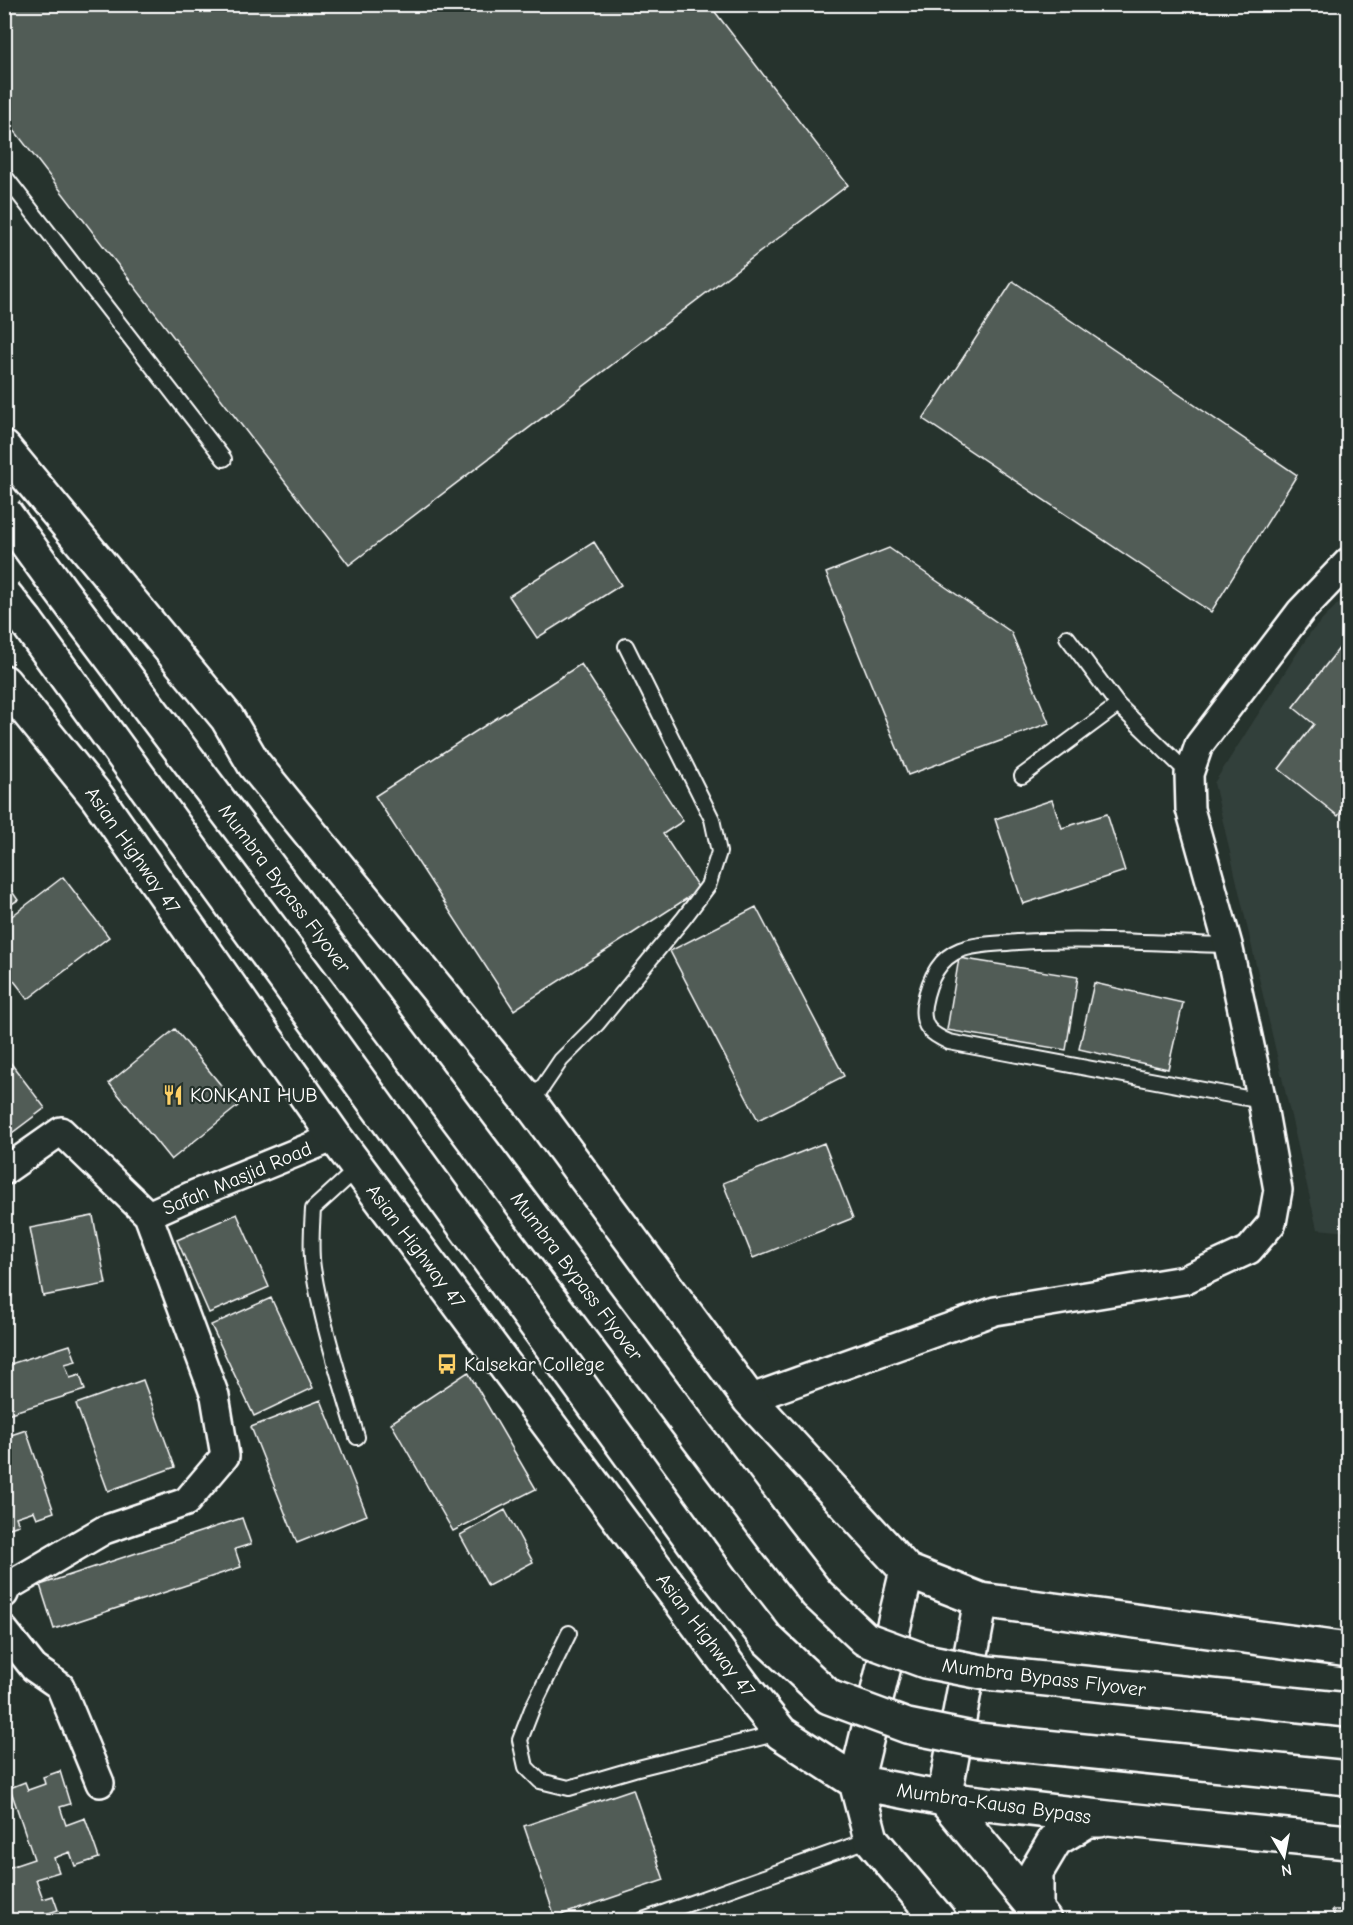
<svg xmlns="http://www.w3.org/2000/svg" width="1353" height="1925" viewBox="0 0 1353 1925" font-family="'Comic Neue',sans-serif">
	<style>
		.built { fill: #333f3a }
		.building { fill: #515c57; stroke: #fff; stroke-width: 1.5 }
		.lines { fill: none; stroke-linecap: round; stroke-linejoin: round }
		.lane-casing { stroke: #fff; stroke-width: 18 }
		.street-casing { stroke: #fff; stroke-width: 32 }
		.secondary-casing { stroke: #fff; stroke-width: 38 }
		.lane { stroke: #26332d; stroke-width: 14 }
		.street { stroke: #26332d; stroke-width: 27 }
		.secondary { stroke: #26332d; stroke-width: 33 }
		.highway-bridge-casing { stroke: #fff; stroke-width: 38; stroke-linecap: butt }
		.highway-bridge { stroke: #26332d; stroke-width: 33 }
		.labels { text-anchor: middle; stroke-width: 4.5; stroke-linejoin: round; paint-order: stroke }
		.street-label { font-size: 20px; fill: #fff; stroke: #26332d }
		.poi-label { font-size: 20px; fill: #fff; stroke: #26332d; text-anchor: start }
	</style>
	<rect width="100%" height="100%" fill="#26332d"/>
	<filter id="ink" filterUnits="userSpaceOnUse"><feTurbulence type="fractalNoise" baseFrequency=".0167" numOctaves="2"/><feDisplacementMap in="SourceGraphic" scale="12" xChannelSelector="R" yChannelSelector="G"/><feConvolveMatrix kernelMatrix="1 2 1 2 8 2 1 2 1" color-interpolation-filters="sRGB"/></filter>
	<g filter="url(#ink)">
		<!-- built -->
		<path class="built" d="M1348,593V1232L1317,1229L1214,783L1310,633Z"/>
		<!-- building -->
		<path class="building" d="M4,4H709L848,185L349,565L4,117Z
			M1013,281L1297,475L1211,612L923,419Z
			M594,542L621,585L537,638L509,596Z
			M889,548L1011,632L1049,723L908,775L826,573Z
			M1348,637V802L1338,816L1279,769L1314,724L1293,707Z
			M581,664L683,821L663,834L700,890L514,1010L375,796Z
			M1052,800L1062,828L1107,814L1125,871L1023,904L995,819Z
			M63,877L109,937L28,999L4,968V922Z
			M4,880L18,900L4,909Z
			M756,907L844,1076L758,1120L670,951Z
			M959,958L1078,977L1066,1050L947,1030Z
			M1094,983L1183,1003L1168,1069L1079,1049Z
			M175,1029L238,1106L171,1160L109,1083Z
			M6,1057L45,1108L4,1139V1058Z
			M824,1143L853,1218L753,1258L723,1183Z
			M237,1214L269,1287L209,1313L177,1240Z
			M93,1216L106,1284L43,1296L30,1228Z
			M271,1298L313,1388L254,1416L211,1325Z
			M70,1345L76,1361L65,1364L70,1378L80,1375L85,1390L4,1415V1366Z
			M468,1372L536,1489L453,1531L391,1423Z
			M143,1380L175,1467L108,1491L76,1404Z
			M321,1400L367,1515L297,1543L251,1427Z
			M26,1430L54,1512L37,1518L34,1511L16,1517L19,1525L4,1530V1444L10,1442L8,1436Z
			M505,1510L533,1562L488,1586L460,1535Z
			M242,1518L251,1544L235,1549L241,1567L54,1629L40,1585Z
			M60,1771L70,1804L60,1807L66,1825L85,1818L99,1858L75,1866L70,1852L54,1858L59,1872L36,1879L43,1899L53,1896L58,1910L28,1920H4V1869L34,1859L10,1788L25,1782L28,1790L45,1784L43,1777Z
			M633,1789L664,1880L555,1917L524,1826Z
			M1332,1910H1348V1920H1336Z"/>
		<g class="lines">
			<!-- lane casing -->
			<g class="lane-casing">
				<path id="lane" d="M4,175L224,459
					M1067,637L1118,705L1189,774
					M1022,776L1118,705
					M1228,945C1159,943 1088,938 1018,942C1000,944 978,943 960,950C937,959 928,983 924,1005C921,1027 931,1034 949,1042L1262,1101
					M531,1104L561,1060L597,1024L684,918L708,886L719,852L712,819L626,646
					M357,1437C341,1382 322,1325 313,1268C310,1249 312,1228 313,1209L358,1168
					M569,1633L532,1709L520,1740L526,1767L540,1781L569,1788L634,1769L779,1733
					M643,1920L871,1839"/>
			</g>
			<!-- street casing -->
			<g class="street-casing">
				<path id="street" d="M4,1171L61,1131L148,1215L195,1194L335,1137
					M749,1399L995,1311L1184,1280L1249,1250L1272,1223L1278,1190L1262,1101L1228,945L1190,809L1189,774L1199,745L1301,611L1348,562
					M4,1594L7,1587L104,1530L186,1502L225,1456L215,1396L148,1215
					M4,1630L34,1668L60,1686L100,1783"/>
			</g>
			<!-- secondary casing -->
			<g class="secondary-casing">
				<path id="secondary" d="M4,448L227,718L254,764L531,1104L749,1399L907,1571L981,1600L1348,1650
					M4,682L97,797L335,1137L748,1692L781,1733L856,1782L944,1799L1126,1820L1348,1842
					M907,1571L856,1782L871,1839L939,1920
					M981,1600L944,1799L1044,1920
					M1036,1910V1872L1055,1840L1088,1820H1100"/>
			</g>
			<!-- lane -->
			<use href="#lane" class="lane"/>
			<!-- street -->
			<use href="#street" class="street"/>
			<!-- secondary -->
			<use href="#secondary" class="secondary"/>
			<!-- highway-bridge casing -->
			<g class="highway-bridge-casing">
				<path id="highway-bridge" d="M4,512L62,592L774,1539L817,1594L865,1639L925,1661L987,1673L1348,1710
					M4,594L25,620L721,1580L767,1639L829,1697L907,1726L977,1740L1348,1778"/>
			</g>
			<!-- highway-bridge -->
			<use href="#highway-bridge" class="highway-bridge"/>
		</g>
	</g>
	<!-- icons -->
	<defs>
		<g id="restaurant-bare" transform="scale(1.62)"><path d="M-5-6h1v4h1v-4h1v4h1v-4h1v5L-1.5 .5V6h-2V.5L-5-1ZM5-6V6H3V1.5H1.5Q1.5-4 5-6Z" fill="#ffd166" stroke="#26332d" stroke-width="2.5" paint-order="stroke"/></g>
		<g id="bus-bare" transform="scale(1.62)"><path d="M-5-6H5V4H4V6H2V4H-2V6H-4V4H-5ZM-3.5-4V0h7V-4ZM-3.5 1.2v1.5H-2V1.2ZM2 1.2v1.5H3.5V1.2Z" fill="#ffd166" stroke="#26332d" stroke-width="2.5" paint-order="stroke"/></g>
	</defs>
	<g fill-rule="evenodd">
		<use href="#restaurant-bare" x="173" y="1095"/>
		<use href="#bus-bare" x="447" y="1364"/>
	</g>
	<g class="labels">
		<!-- street labels -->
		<g class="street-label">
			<text transform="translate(133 850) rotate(55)" y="7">Asian Highway 47</text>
			<text transform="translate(285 888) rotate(53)" y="7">Mumbra Bypass Flyover</text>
			<text transform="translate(237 1178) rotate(-23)" y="7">Safah Masjid Road</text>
			<text transform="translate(416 1246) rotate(53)" y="7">Asian Highway 47</text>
			<text transform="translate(577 1276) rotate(53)" y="7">Mumbra Bypass Flyover</text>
			<text transform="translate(706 1635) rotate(53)" y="7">Asian Highway 47</text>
			<text transform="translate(1044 1677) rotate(7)" y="7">Mumbra Bypass Flyover</text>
			<text transform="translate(994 1803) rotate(8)" y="7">Mumbra-Kausa Bypass</text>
		</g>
		<!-- poi labels -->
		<g class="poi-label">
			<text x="190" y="1102">KONKANI HUB</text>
			<text x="464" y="1371">Kalsekar College</text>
		</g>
	</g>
	<!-- margin -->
	<rect width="1353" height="1925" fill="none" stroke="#26332d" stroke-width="24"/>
	<rect x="12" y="12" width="1329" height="1901" fill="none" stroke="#fff" stroke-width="2" filter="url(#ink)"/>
	<!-- north arrow -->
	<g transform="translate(1284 1856) rotate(170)" stroke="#26332d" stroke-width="4.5" paint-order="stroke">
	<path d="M0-4.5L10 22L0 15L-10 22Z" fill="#ffffff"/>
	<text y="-9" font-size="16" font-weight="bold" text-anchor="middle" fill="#ffffff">N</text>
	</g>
</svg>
